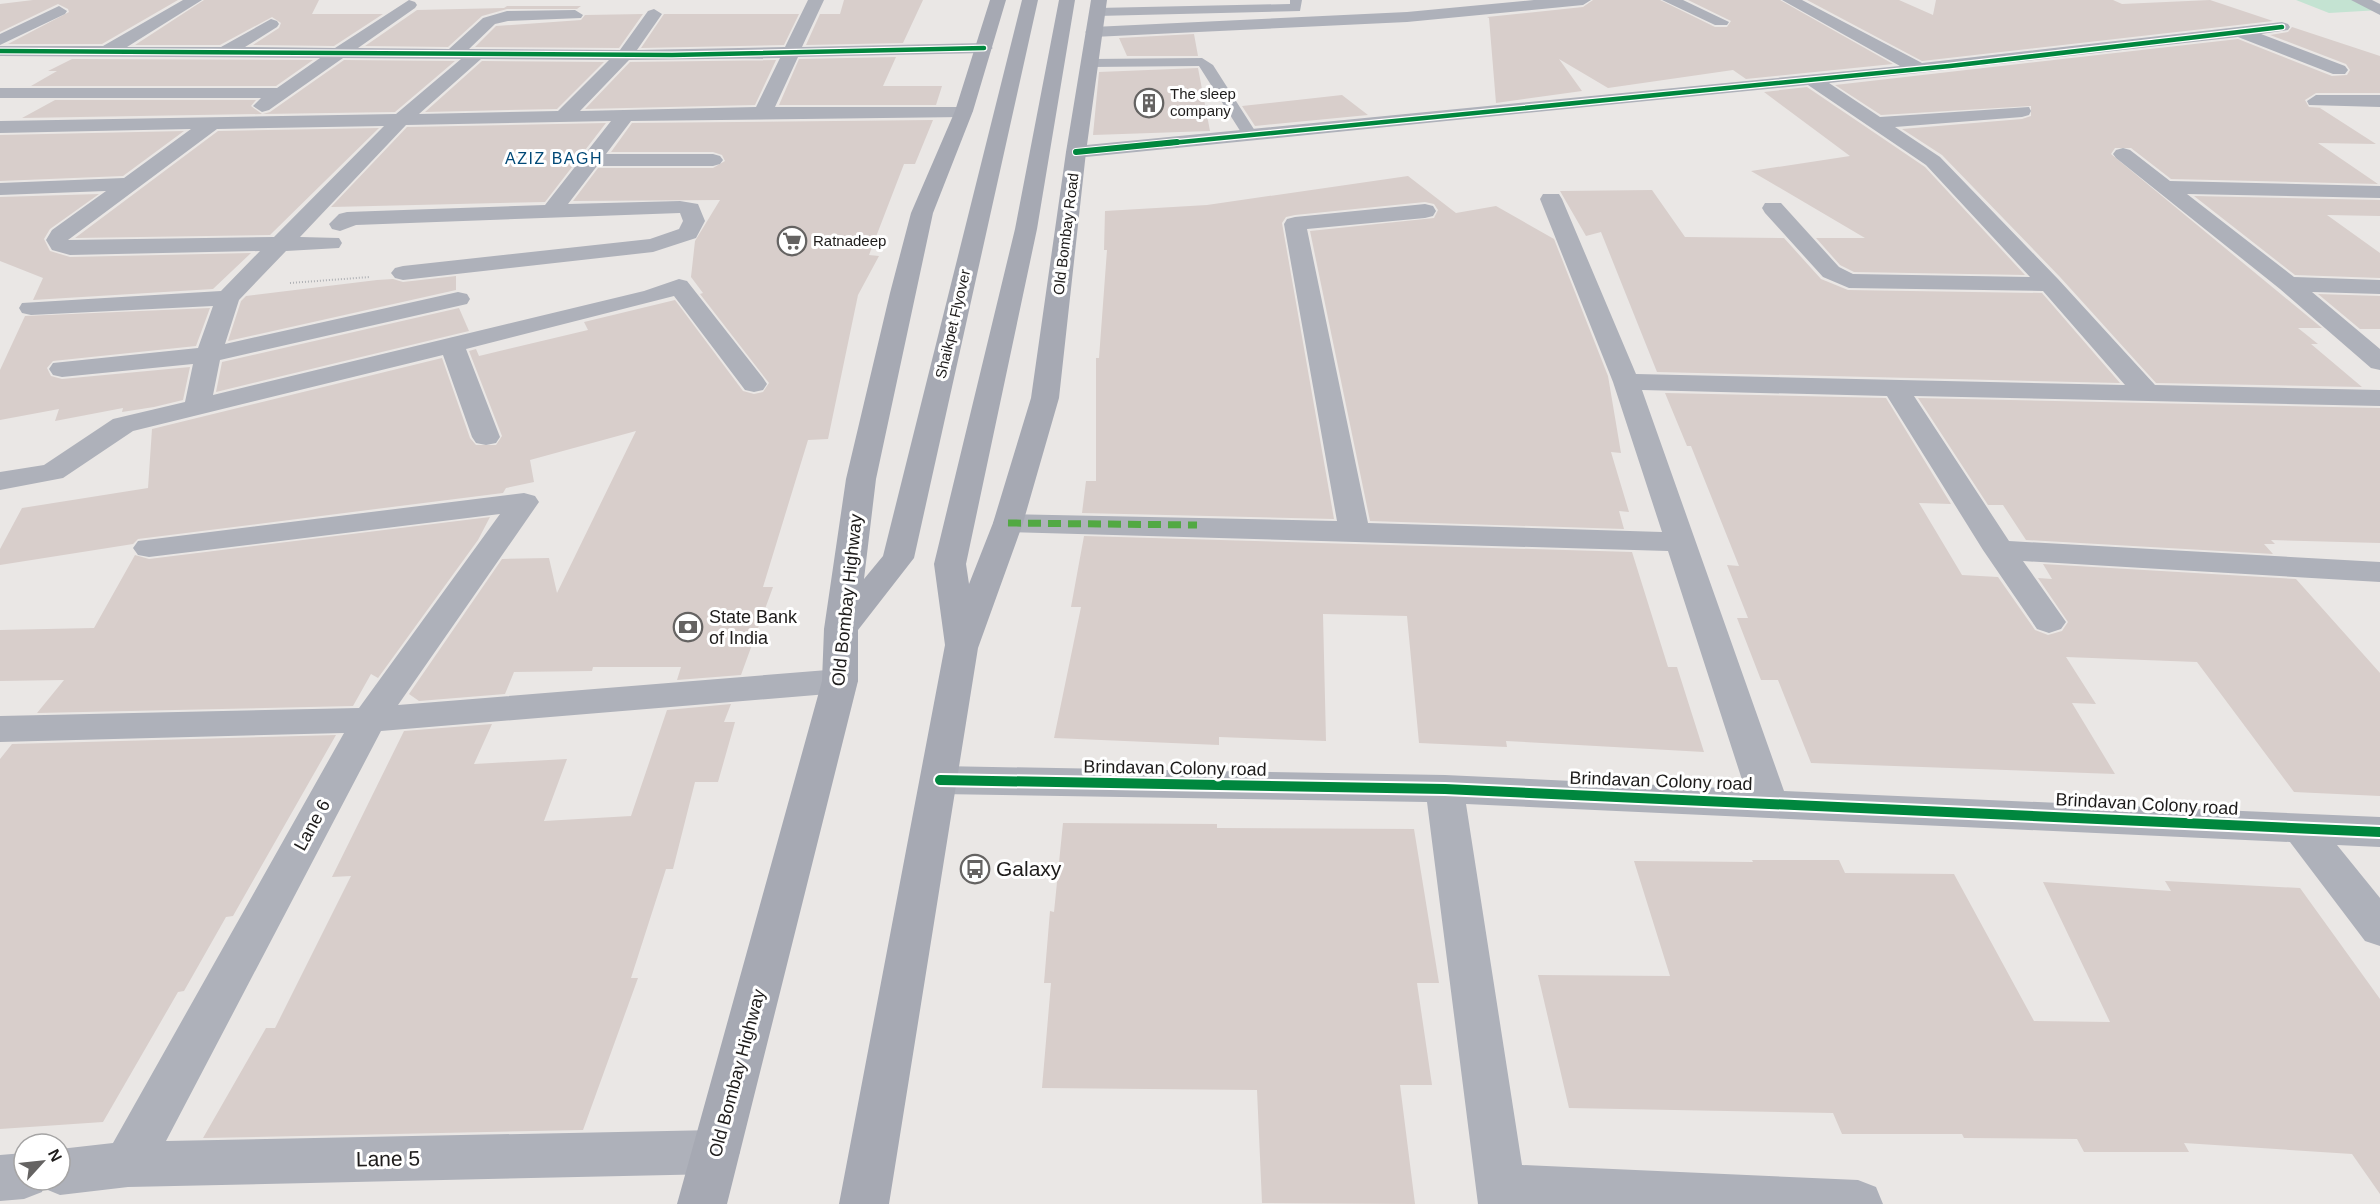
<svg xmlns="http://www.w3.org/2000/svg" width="2380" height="1204" viewBox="0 0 2380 1204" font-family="Arial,sans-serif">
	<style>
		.green { fill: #c4e3d2 }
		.building { fill: #d8cecb }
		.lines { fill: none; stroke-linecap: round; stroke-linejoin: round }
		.path { stroke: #afb1b5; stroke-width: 2; stroke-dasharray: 1 2; stroke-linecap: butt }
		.lane { fill: #aeb1ba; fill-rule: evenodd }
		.street { fill: #aeb1ba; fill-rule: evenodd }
		.primary { fill: #a6a9b3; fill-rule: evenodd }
		.quiet { stroke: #52a943; stroke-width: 7; stroke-dasharray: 13 7; stroke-linecap: butt }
		.cycleway-far2-casing { stroke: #fff; stroke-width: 7 }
		.cycleway-far1-casing { stroke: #fff; stroke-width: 8 }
		.cycleway-casing { stroke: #fff; stroke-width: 14 }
		.cycleway-far2 { stroke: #00873e; stroke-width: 4.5 }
		.cycleway-far1 { stroke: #00873e; stroke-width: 6 }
		.cycleway { stroke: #00873e; stroke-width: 10 }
		.labels { text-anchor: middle; stroke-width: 6; stroke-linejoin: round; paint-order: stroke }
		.far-poi-label { font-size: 15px; fill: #1e1c1b; stroke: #fff; text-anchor: start }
		.far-street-label { font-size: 15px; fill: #1e1c1b; stroke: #fff }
		.far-neighbourhood-label { font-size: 16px; letter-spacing: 1.5px; fill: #004876; stroke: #fff }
		.street-label { font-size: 18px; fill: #1e1c1b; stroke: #fff }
		.poi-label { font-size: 18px; fill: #1e1c1b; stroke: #fff; text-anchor: start }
		.near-poi-label { font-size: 21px; fill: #1e1c1b; stroke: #fff; text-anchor: start }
		.near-street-label { font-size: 21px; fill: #1e1c1b; stroke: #fff }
	</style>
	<rect width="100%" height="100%" fill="#eae7e5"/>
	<!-- green -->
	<path class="green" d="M2296,0H2360L2380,10L2329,13Z"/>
	<!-- building -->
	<path class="building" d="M33,0H178L102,44H8L69,12L68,9L58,4L0,32V4Z
		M204,0H319L312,14H383L334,46L253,45L279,28L281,23L272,17L220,45H135Z
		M844,0H923L903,43L806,45L820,14H840Z
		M1593,0H1660L1715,27H1727L1731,21L1688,0H1780L1893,64L1746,79L1733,70L1608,88L1559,59L1582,91L1496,103L1489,18L1487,17L1583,7Z
		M1807,0H1899L1933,15L1936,0H2113L2122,4L2210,0L2273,21L1922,61Z
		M507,6H581L577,9H507L482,16L448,47L365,46L417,10L504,8Z
		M664,14H799L784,45L641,48Z
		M585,15L643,14L619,48L475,47L496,26L581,20Z
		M2292,27L2380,56V93H2316L2305,100L2309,107L2323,108H2320L2376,144L2318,143L2378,184L2171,179L2131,148H2115L2111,154L2322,328H2298L2318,344H2311L2362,387L2156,383L2060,277L1942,155L1902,129L2022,119L2031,116V106L1881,115L1835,85L2238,39L2332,76L2347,75L2350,70L2346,64L2270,35L2288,32Z
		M1194,34L1198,56H1127L1119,38Z
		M896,57L883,86H942L936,105H779L799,59Z
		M72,59L313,60L276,86H31L57,71H48Z
		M344,60L455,61L395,112L263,114L270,112Z
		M776,60L755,105L585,109L630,62Z
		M482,61L604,62L557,109L425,112Z
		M1198,68L1210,131L1093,135L1099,72Z
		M1807,87L1925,167L2025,275L1854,272L1840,265L1816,238H1865L1751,171L1850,156L1764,92Z
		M1342,95L1368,115L1255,126L1242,106Z
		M55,100H256L251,106L262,114L22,118Z
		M933,120L915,164H904L869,255L879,256L858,295L828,439L808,440L763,587H773L741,675L677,680L681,667H593L592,671L514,672L505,694L419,701L409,694L502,559L549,558L557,593L636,431L530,460L534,482L506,488L503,493L138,539L133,544L0,565V549L22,508L148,488L152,429L442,358L470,438L476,445H496L502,436L469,351L476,349L479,356L588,330L584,322L675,300L743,391L754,394L763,392L769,383L700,294L703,293L691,277L695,241L720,200L573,201L598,168H713L725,161L722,155L713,152H611L632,123Z
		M606,123L545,202L331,207L407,127Z
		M379,128L270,235L75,238L218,131Z
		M184,131L123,176L0,181V135Z
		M1408,176L1456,213L1496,206L1554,239L1608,376L1621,453L1611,452L1629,512L1619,511L1624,529L1370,521L1310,231L1434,218L1438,210L1434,204L1425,202L1295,215L1286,217L1282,223L1334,519L1082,513L1086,481H1096V358H1099L1107,250H1104L1105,211L1207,205Z
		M1652,190L1685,237L1784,238L1821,279L1848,290L2042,293L2120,383L1657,372L1601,232L1586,236L1560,191Z
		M99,194L50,229L44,239L50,251L70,257L251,253L213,289L33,300L43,278L0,261V197Z
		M2194,196L2380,200V216L2327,215L2380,253V278L2295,275Z
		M456,276V290L228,341L241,301L246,296L377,280L393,279L403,282Z
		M2318,294L2380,296V329H2360Z
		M210,308L196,346L53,361L47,368L51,376L62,379L190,367L183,400L154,407L122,412L123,408L55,421L59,409L0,420V370L25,316Z
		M459,308L469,331L216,392L222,362Z
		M1665,393L1886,398L1951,504L1919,503L1962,575L1998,577L2035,630L2048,635L2062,631L2068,622L2038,578L2052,579L2043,564L2296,579L2380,673V796L2294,792L2197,662L2066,657L2096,704L2072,703L2115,774L1811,763L1778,680H1761L1737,618H1748L1727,565L1739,566L1691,446H1687Z
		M1918,398L2380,408V543L2271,540L2275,544H2264L2273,554L2026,540L2003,505H1988Z
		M490,517L478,540L378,678L371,674L353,706L37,713L64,680L0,681V630L94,628L135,555L149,559Z
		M1084,536L1632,552L1668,667H1677L1704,752L1506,741L1507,747L1419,743L1407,616L1323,614L1326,741L1219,737V745L1054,738L1081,607H1071Z
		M731,704L724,722H735L718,782H695L673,869H666L631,978H638L583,1130L203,1138L266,1028H275L351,876L332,877L404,731L492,724L474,764L567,759L544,821L631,816L667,710Z
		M336,735L233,916L226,917L184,991L178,992L103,1122L0,1129V759L12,744Z
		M1063,823L1217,824V828L1414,829L1439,983H1417L1432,1085H1400L1415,1204L1262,1203L1257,1090L1042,1088L1051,983H1044L1050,911L1054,912Z
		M1752,860H1839L1845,873L1954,874L2034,1021L2110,1022L2043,882L2171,891L2165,881L2300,888L2380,999V1194L2352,1154L2184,1143L2189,1152H2084L2077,1139L1964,1138L1962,1134H1842L1833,1113L1569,1108L1538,975L1670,976L1634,861L1753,862Z"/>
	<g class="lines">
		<!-- path -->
		<path class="path" d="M290,283L370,277"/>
		<!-- lane -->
		<path class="lane" d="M1290,0H1302L1300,11L1097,16L1091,12L1097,8L1290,4Z
			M1202,58L1213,65L1257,134L1254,137H1244L1199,66L1090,67L1083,63L1090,59Z"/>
		<!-- street -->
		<path class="street" d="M183,0H202L127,47H221L271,19L277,21L279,24L277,27L245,47L335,48L409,0L415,2L417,5L415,8L358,48L449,49L483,18L507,11L575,10L583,15L581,18L508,21L495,24L469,49L620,50L648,11L654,9L662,14L637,50L785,47L808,0H824L802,47L984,43L993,48L984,53L798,57L775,107H971L973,111L964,117L631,121L606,154H713L720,156L723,160L720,164L713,166H597L568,204L680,201L698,204L705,221L696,238L653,252L403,280L395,278L391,273L395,268L403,266L650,239L679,229L683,221L680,213L356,225L340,231L332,229L329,224L339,214L347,212L545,205L611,121L406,125L300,237L339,238L342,243L339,248L286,251L239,300L225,344L458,292L467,294L470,299L467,304L220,360L213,395L644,291L679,279L687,281L763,378L767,384L763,390L754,392L745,390L674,296L466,349L500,437L496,443L486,445L476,443L472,437L443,355L133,431L63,478L0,490V472L44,465L113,419L185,402L193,364L62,377L53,375L49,369L53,363L198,348L213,306L31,315L22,313L19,308L22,303L221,291L260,251L70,255L52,250L46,240L52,230L106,191L0,195V183L124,178L191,129L0,133V121L396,114L461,59L343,58L269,110L262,112L253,106L261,98H0V88H277L320,58L0,56V46H103ZM780,58L756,107L580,111L629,60ZM481,59L609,60L558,111L419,114ZM384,126L274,237L68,240L217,129Z
			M1534,0H1591L1583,5L1407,22L1093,37L1085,32L1093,27L1407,12Z
			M1662,0H1683L1729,22L1727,25H1715Z
			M1782,0H1802L1922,63L2282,22L2288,24L2290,27L2288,30L2261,34L2345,66L2348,70L2345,74H2333L2238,37L1829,83L1880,117L2029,107L2031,111L2029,115L2022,117L1895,127L1940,157L2058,279L2155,385L2380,390V406L1914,396L2009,541L2380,562V582L2023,561L2066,622L2061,629L2049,633L2037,629L1983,550L1887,396L1642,390L1784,791L2380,817V847L2337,845L2380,898V946L2365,941L2290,842L1466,804L1522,1165L1858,1180L1876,1187L1883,1204H1478L1427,802L940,794L927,790L921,780L927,770L940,766L1445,775L1745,789L1668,551L1008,532L997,530L993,523L997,516L1008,514L1337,521L1284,224L1287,219L1295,217L1425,204L1433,206L1436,211L1433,216L1425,218L1307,229L1368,523L1662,532L1613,382L1540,199L1543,194H1559L1562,199L1636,374L2125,385L2043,291L1849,288L1823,277L1765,213L1762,208L1765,203H1781L1839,267L1853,274L2030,277L1926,165L1808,85L1076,158L1069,156L1066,152L1069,148L1076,146L1900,66Z
			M2351,0H2372L2380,4V15Z
			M59,6L67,11L65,14L0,45V34Z
			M2316,95H2380V107L2309,105L2307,101Z
			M2123,148L2130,150L2170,181L2380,186V198L2187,194L2294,277L2380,280V294L2312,292L2380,349V370L2371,368L2280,289L2116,158L2113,154L2116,150Z
			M524,493L535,496L539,502L398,705L840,669L852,673L858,681L852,689L840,693L381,731L166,1141L716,1130L733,1136L740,1152L733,1168L716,1174L128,1187L60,1195L43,1188L42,1192L24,1199L0,1201V1155L24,1153V1180H60V1149L113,1143L344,733L0,742V716L359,708L500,514L149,557L138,555L133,548L138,541Z"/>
		<!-- primary -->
		<path class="primary" d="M990,0H1006L973,111L933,213L876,479L864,579L883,556L1022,0H1038L914,558L858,630V681L727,1204H677L822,681L824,629L846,479L890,293L911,213L955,111Z
			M1059,0H1075L1037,229L966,564L969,584L993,523L1031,398L1066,152L1091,0H1107L1086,152L1059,398L1023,523L978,648L889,1204H839L945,645L934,564L1015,229Z"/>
		<!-- quiet -->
		<path class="quiet" d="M1008,523L1197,525"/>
		<!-- cycleway-far2 casing -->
		<g class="cycleway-far2-casing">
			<path id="cycleway-far2" d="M0,51L672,55L984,48
				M1161,144L1950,66L2282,27"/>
		</g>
		<!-- cycleway-far1 casing -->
		<g class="cycleway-far1-casing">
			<path id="cycleway-far1" d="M1076,152L1177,142"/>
		</g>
		<!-- cycleway casing -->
		<g class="cycleway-casing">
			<path id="cycleway" d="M940,780L1445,789L2380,832"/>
		</g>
		<!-- cycleway-far2 -->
		<use href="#cycleway-far2" class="cycleway-far2"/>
		<!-- cycleway-far1 -->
		<use href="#cycleway-far1" class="cycleway-far1"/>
		<!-- cycleway -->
		<use href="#cycleway" class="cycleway"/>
	</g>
	<!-- icons -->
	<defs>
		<g id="building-ring" transform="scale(1.5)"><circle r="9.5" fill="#fff" stroke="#656362" stroke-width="1.5"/><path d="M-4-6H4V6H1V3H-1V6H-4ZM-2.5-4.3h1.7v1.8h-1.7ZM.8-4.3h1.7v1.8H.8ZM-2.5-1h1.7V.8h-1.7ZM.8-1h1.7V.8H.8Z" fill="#656362"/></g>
		<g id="supermarket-ring" transform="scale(1.5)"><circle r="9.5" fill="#fff" stroke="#656362" stroke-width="1.5"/><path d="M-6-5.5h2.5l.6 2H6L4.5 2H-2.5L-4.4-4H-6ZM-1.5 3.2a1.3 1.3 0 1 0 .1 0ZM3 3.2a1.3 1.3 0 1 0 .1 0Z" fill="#656362"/></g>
		<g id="bank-ring" transform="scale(1.5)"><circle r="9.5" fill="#fff" stroke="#656362" stroke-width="1.5"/><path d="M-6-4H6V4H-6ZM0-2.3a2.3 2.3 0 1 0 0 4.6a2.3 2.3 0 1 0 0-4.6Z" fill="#656362"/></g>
		<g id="bus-ring" transform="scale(1.5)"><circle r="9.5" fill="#fff" stroke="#656362" stroke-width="1.5"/><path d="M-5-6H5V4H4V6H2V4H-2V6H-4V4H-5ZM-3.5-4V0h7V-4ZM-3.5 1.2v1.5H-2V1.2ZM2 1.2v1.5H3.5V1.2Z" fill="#656362"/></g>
	</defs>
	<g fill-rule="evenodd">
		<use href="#building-ring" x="1149" y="103"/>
		<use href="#supermarket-ring" x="792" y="241"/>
		<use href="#bank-ring" x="688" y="627"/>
		<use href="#bus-ring" x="975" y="869"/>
	</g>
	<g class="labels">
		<!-- far-poi labels -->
		<g class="far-poi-label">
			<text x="1170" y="99">The sleep<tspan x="1170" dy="17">company</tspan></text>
			<text x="813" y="246">Ratnadeep</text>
		</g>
		<!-- far-street labels -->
		<g class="far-street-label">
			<text transform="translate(1066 234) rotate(-83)" y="5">Old Bombay Road</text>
			<text transform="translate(953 324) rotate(-77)" y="5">Shaikpet Flyover</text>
		</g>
		<!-- far-neighbourhood labels -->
		<g class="far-neighbourhood-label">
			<text x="554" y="164">AZIZ BAGH</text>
		</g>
		<!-- street labels -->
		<g class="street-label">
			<text transform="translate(847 600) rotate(-84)" y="6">Old Bombay Highway</text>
			<text transform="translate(1175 768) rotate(1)" y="6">Brindavan Colony road</text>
			<text transform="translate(1661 781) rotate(2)" y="6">Brindavan Colony road</text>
			<text transform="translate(2147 804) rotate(3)" y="6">Brindavan Colony road</text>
			<text transform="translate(312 825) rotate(-61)" y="6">Lane 6</text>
			<text transform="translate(737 1073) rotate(-75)" y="6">Old Bombay Highway</text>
		</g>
		<!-- poi labels -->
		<g class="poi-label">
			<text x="709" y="623">State Bank<tspan x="709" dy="21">of India</tspan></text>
		</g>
		<!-- near-poi labels -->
		<g class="near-poi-label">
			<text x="996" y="876">Galaxy</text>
		</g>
		<!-- near-street labels -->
		<g class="near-street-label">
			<text transform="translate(388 1159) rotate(-1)" y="7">Lane 5</text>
		</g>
	</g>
	<!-- north arrow -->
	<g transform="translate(42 1162) rotate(63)"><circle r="28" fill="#ffffff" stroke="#a5a4a4" stroke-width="1.5"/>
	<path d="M0-4.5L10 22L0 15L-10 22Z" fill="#656362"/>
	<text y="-9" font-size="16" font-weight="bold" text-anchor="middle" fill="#1e1c1b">N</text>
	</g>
</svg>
